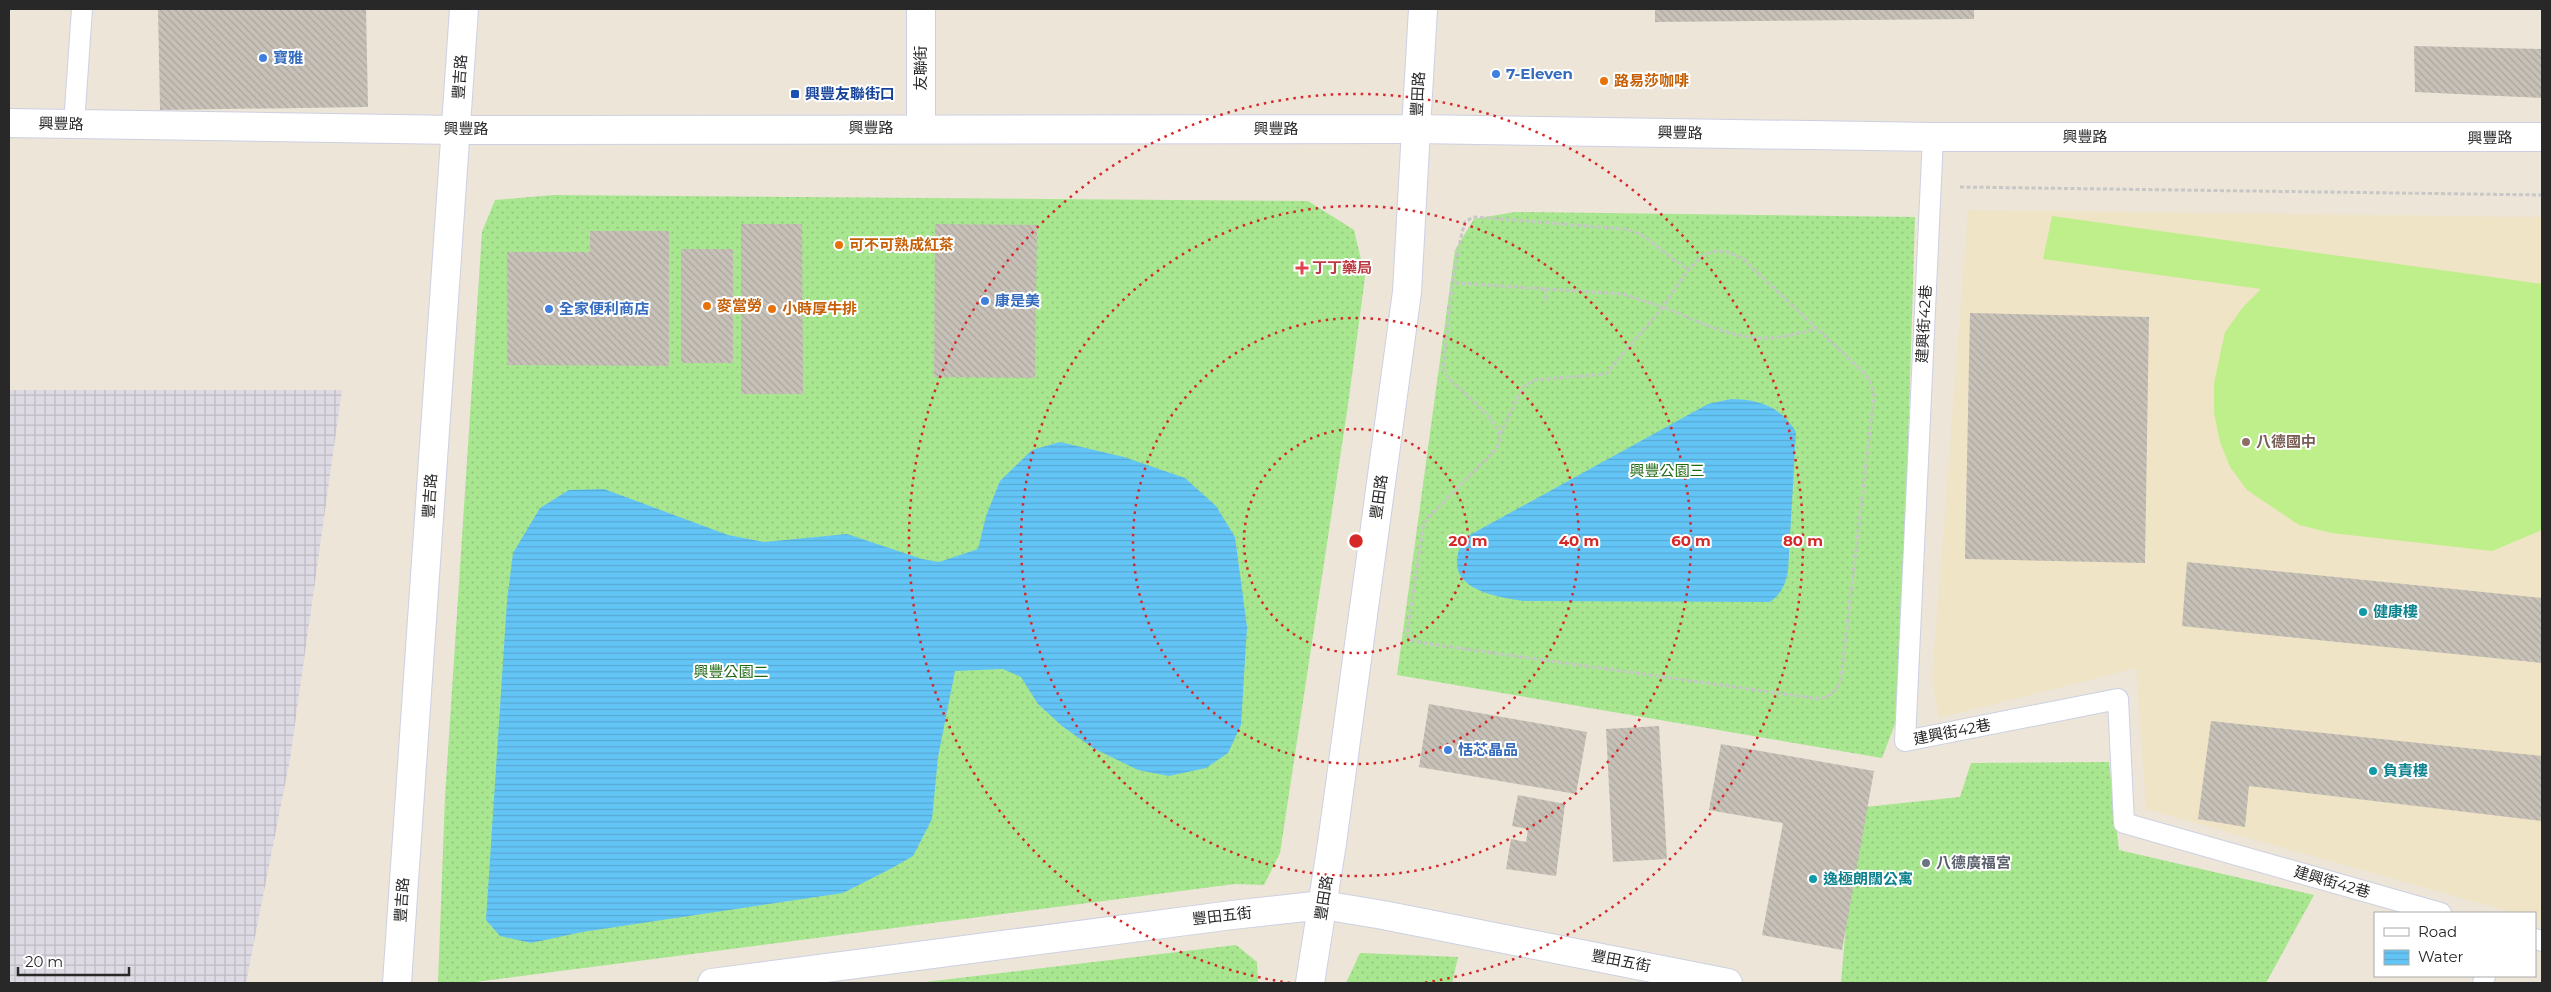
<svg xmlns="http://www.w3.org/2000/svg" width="2551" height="992" viewBox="0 0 2551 992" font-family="Montserrat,'Noto Sans TC',sans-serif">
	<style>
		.industrial { fill: url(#industrial-grid) }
		.education { fill: #efe4c6 }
		.grass { fill: url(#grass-dots) }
		.pitch { fill: #beef8b }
		.water { fill: url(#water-rules) }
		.building { fill: url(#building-back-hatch) }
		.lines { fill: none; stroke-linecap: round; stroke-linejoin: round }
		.lane-casing { stroke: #cdd0e2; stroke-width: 22 }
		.street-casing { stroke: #cdd0e2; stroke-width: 30 }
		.secondary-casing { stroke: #cdd0e2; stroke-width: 30 }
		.path { stroke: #c7c7c7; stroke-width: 3; stroke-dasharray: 4 2.5; stroke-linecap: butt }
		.lane { stroke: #fff; stroke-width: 20 }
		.street { stroke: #fff; stroke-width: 28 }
		.secondary { stroke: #fff; stroke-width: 28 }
		.ring { fill: none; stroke: #d62828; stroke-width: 2.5; stroke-dasharray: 2.5 5 }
		.shop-dot { fill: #3f7fe0; stroke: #fff; stroke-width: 2 }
		.food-dot { fill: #e8710a; stroke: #fff; stroke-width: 2 }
		.transit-dot { fill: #1a4fb4; stroke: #fff; stroke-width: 2 }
		.health-dot { fill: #e0444e; stroke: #fff; stroke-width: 2 }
		.education-dot { fill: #8d6e63; stroke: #fff; stroke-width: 2 }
		.culture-dot { fill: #0f9aa8; stroke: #fff; stroke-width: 2 }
		.worship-dot { fill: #6b7280; stroke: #fff; stroke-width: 2 }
		.labels { text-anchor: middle; stroke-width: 4; stroke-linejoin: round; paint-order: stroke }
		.shop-label { font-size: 15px; font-weight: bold; fill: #366cbe; stroke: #fff; text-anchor: start }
		.street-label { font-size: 15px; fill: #282828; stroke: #fff }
		.food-label { font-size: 15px; font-weight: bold; fill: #c56008; stroke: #fff; text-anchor: start }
		.transit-label { font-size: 15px; font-weight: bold; fill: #164399; stroke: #fff; text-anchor: start }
		.health-label { font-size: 15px; font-weight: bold; fill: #be3a42; stroke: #fff; text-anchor: start }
		.education-label { font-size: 15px; font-weight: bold; fill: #785e54; stroke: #fff; text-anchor: start }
		.park-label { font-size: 15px; fill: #206815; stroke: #fff }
		.culture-label { font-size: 15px; font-weight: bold; fill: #0d838f; stroke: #fff; text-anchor: start }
		.worship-label { font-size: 15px; font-weight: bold; fill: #5b616d; stroke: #fff; text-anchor: start }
		.centre { fill: #d62828; stroke: #fff; stroke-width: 2.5 }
		.ring-label { font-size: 15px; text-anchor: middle; font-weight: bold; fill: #d62828; stroke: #fff; stroke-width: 4; stroke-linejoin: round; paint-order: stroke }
	</style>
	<defs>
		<pattern id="industrial-grid" width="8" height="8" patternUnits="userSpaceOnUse" patternTransform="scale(1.25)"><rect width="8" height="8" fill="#dddae3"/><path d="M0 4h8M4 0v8" fill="none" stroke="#bebbc3"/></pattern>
		<pattern id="grass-dots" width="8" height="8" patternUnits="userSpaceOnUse" patternTransform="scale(1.25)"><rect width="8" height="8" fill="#a8e690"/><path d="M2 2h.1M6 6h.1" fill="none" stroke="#91c57c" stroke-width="1.8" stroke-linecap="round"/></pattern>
		<pattern id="water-rules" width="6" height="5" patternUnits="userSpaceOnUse" patternTransform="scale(1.25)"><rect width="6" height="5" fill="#63c5f6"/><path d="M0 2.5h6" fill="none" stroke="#56a9d3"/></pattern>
		<pattern id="building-back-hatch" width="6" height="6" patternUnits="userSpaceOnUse" patternTransform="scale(1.25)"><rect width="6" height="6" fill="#c7c1b8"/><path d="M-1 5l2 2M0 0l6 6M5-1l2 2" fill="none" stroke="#aba69e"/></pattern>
	</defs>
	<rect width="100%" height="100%" fill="#ece5d8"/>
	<!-- industrial -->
	<path class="industrial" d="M9,390H342L290,759L246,983H9Z"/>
	<!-- education -->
	<path class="education" d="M1968,210L2542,217V921L2535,919V913H2514L2146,809L2136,668L1939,718L1932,679Z"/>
	<!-- grass -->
	<path class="grass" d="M554,195L1308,201L1354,230L1365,277L1348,405L1280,853L1264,885L1235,884L468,983H438L445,797L482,232L495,200Z
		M1515,212L1915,217L1900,711L1882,758L1397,675L1455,250L1474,219Z
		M2109,762L2119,850L2314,895L2266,983H1841L1856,808L1960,797L1971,763Z
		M1236,945L1257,962L1258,983H917Z
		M1360,953L1458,957L1452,983H1346Z"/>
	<!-- pitch -->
	<path class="pitch" d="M2052,216L2542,284V530L2492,551L2332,533L2299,525L2247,490L2230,467L2220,442L2214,413V383L2225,332L2243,307L2261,289L2043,259Z"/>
	<!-- water -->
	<path class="water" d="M1731,399C1758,399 1782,407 1796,432L1788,571C1785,585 1782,593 1770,602L1523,601C1500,597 1455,592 1457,560C1458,550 1461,543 1468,536L1708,404Z
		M1060,442L1124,457L1185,478L1216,506L1235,537L1247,627L1241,725L1228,753L1206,768L1169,776L1138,770L1093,748L1062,726L1038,704L1021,677L1003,669L955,671L938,757L932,819L913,856L892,868L843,893L582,932L531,943L500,936L486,920L507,601L513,553L540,508L569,490L604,489L728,535L764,542L847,534L922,559L939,562L978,549L986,516L1000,481L1032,450Z"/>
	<!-- building -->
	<path class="building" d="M158,9H366L368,107L160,110Z
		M1655,9H1974V19L1655,22Z
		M2414,46L2542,49V98L2415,92Z
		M741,224H802L803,394H741Z
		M935,224L1037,225L1035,378L934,377Z
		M590,231H669V366L507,365V252H590Z
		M681,249H733V363H681Z
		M1970,313L2149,317L2145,563L1965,559Z
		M2187,562L2542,598V663L2182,626Z
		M1429,704L1587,732L1576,794L1419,767Z
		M2211,721L2542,756V821L2249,786L2245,827L2198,819Z
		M1659,726L1667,859L1613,862L1606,729Z
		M1721,744L1874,771L1842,950L1762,935L1783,823L1709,810Z
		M1518,795L1565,804L1556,876L1506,869L1511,839L1526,842L1528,829L1512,826Z"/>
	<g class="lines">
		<!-- lane casing -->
		<g class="lane-casing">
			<path id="lane" d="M74,124L82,9
				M1933,137L1905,741L2118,699L2124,823L2441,913
				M2535,939L2542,941
				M2483,983L2485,976"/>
		</g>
		<!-- street casing -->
		<g class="street-casing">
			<path id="street" d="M921,9V128
				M397,983L464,9
				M712,983L1232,915L1323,905L1383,915L1728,983
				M1310,983L1332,843L1407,292L1416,129"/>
		</g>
		<!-- secondary casing -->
		<g class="secondary-casing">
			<path id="secondary" d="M9,123L456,130L1416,129L1933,137H2542
				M1416,129L1423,9"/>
		</g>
		<!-- path -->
		<path class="path" d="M1960,187L2542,195
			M1455,283L1623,294L1663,307C1674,291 1694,253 1716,251C1724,250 1734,255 1742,258L1862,371L1870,381L1874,395L1842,670C1840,687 1836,694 1820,699L1423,643L1411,640L1407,634L1423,527L1428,518L1495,450C1498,446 1501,441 1500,436C1497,420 1460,389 1447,377L1443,368C1449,322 1452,266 1465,222L1473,217L1489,218L1625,229L1642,235L1688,270
			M1546,289V303
			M1500,434L1523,387L1535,380L1606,374L1663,307C1696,320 1733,340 1770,338C1785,337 1800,333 1815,329"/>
		<!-- lane -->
		<use href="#lane" class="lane"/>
		<!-- street -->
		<use href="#street" class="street"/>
		<!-- secondary -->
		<use href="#secondary" class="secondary"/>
	</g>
	<!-- distance rings -->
	<g class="ring">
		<circle cx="1356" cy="541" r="112"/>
		<circle cx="1356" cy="541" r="223"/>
		<circle cx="1356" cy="541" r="335"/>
		<path d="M1290 983A447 447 0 1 1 1422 983"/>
	</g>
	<!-- markers -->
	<g class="shop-dot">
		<circle cx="263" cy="58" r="5"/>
		<circle cx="1496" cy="74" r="5"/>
		<circle cx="985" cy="301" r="5"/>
		<circle cx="549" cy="309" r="5"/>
		<circle cx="1448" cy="750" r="5"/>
	</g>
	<g class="food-dot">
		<circle cx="1604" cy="81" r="5"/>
		<circle cx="839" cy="245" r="5"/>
		<circle cx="707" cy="306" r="5"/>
		<circle cx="772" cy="309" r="5"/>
	</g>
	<rect class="transit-dot" x="790" y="89" width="10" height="10" rx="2.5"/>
	<path class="health-dot" d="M1299.5 260.5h5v5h5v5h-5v5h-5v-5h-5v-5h5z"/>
	<circle class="education-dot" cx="2246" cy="442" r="5"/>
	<g class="culture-dot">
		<circle cx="2363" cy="612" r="5"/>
		<circle cx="2373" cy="771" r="5"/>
		<circle cx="1813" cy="879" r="5"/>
	</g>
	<circle class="worship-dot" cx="1926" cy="863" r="5"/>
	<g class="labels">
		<!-- shop labels -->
		<g class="shop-label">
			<text x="273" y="63">寶雅</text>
			<text x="1506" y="79">7-Eleven</text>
			<text x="995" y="306">康是美</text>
			<text x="559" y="314">全家便利商店</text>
			<text x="1458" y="755">恬芯晶品</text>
		</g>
		<!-- street labels -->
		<g class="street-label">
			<text transform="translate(921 68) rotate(-90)" y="5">友聯街</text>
			<text transform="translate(460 77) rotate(-86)" y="5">豐吉路</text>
			<text transform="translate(1418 94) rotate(-87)" y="5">豐田路</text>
			<text transform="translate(61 124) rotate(1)" y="5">興豐路</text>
			<text x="871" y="133">興豐路</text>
			<text x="466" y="134">興豐路</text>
			<text x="1276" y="134">興豐路</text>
			<text transform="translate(1680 133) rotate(1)" y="5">興豐路</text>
			<text x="2085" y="142">興豐路</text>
			<text transform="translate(2490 138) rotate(-1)" y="5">興豐路</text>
			<text transform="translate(1924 324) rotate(-87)" y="5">建興街42巷</text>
			<text transform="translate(430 496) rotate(-86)" y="5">豐吉路</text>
			<text transform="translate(1379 497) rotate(-82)" y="5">豐田路</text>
			<text transform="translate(1952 732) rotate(-11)" y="5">建興街42巷</text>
			<text transform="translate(2332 882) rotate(16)" y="5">建興街42巷</text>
			<text transform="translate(1324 898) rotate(-81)" y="5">豐田路</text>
			<text transform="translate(402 900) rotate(-86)" y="5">豐吉路</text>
			<text transform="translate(1222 916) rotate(-7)" y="5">豐田五街</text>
			<text transform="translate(1621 961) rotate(11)" y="5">豐田五街</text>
		</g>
		<!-- food labels -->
		<g class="food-label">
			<text x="1614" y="86">路易莎咖啡</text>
			<text x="849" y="250">可不可熟成紅茶</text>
			<text x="717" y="311">麥當勞</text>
			<text x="782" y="314">小時厚牛排</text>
		</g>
		<!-- transit labels -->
		<g class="transit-label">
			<text x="805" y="99">興豐友聯街口</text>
		</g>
		<!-- health labels -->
		<g class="health-label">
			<text x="1312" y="273">丁丁藥局</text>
		</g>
		<!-- education labels -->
		<g class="education-label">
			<text x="2256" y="447">八德國中</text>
		</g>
		<!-- park labels -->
		<g class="park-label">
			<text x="1667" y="476">興豐公園三</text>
			<text x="731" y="677">興豐公園二</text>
		</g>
		<!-- culture labels -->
		<g class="culture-label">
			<text x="2373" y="617">健康樓</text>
			<text x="2383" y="776">負責樓</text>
			<text x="1823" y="884">逸極朗闊公寓</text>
		</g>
		<!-- worship labels -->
		<g class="worship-label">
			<text x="1936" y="868">八德廣福宮</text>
		</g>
	</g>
	<circle cx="1356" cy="541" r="8" class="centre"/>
	<g class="ring-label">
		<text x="1468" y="546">20 m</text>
		<text x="1579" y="546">40 m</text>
		<text x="1691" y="546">60 m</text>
		<text x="1803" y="546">80 m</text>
	</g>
	<!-- border -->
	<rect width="2551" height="992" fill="none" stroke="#282828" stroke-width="20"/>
	<!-- legend -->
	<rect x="2374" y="912" width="162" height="65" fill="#ffffff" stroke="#a9a9a9"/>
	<rect x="2384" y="928" width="25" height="8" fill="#ffffff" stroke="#a9a9a9"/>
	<text x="2418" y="937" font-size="15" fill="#282828">Road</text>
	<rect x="2384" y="950" width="25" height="15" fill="url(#water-rules)" stroke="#a9a9a9"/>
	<text x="2418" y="962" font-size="15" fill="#282828">Water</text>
	<!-- scale -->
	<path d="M18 967v8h111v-8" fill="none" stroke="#282828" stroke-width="2.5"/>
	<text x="25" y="967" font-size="15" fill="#282828" stroke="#ffffff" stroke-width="4" paint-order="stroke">20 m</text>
</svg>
